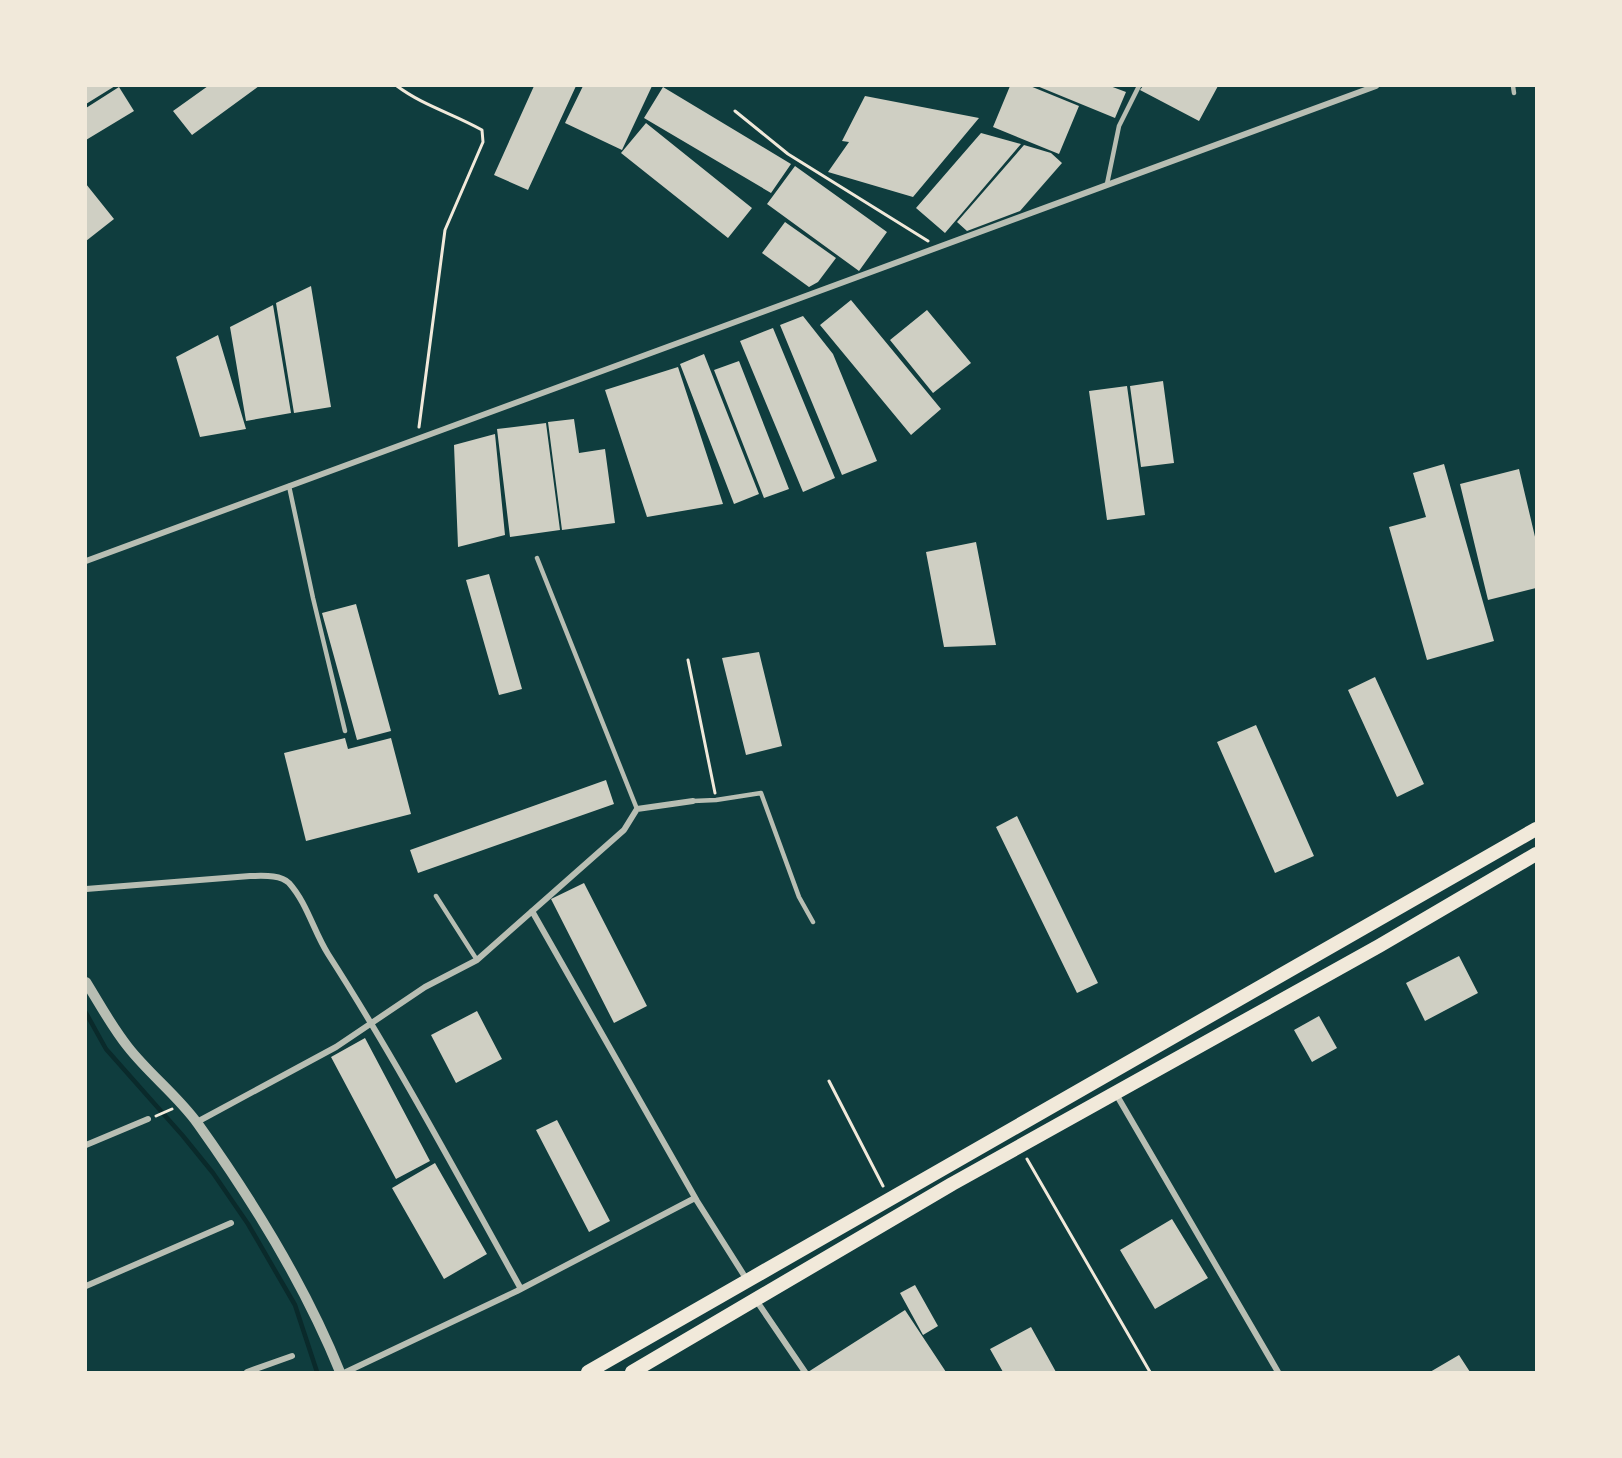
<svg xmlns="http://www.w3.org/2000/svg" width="1622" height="1458" viewBox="0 0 1622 1458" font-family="'Fira Sans Condensed',sans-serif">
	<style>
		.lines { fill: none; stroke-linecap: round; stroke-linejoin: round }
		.stream { stroke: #0a2a2b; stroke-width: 4.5 }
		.building { fill: #cfcfc3 }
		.path { stroke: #f1e9da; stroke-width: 3 }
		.service { stroke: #b8beb3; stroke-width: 4.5 }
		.minor { stroke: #b8beb3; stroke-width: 6 }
		.tertiary { stroke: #b8beb3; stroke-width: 10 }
		.primary { stroke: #f1e9da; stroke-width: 14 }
	</style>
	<rect width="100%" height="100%" fill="#0f3d3e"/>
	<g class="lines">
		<!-- stream -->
		<path class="stream" d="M86,1013L106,1049L183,1136L213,1173L248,1224L295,1305L317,1372"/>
	</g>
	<!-- building -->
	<path class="building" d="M86,86H115L86,104Z
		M208,86H259L192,135L173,111Z
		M534,86H576L528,190L494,175Z
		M583,86H652L622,150L565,123Z
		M1010,86H1030L1079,106L1059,154L993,127Z
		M1037,86H1110L1126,92L1115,118Z
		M1143,86H1218L1199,121L1140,90Z
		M119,87L134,111L86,140V108Z
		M663,87L791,164L771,193L644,118Z
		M865,96L979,118L913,197L828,172L849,142L842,141Z
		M646,123L752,208L728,238L621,153Z
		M981,133L1021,144L945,233L916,208Z
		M1024,145L1051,153L1062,163L1020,211L967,231L957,222Z
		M795,166L887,232L859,271L767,204Z
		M86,184L114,219L86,241Z
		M785,222L836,258L818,282L809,287L762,253Z
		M311,286L331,407L294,413L276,303Z
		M851,300L941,409L911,435L820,325Z
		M273,305L291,413L246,421L230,327Z
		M927,310L971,363L933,393L890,340Z
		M803,316L833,354L877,461L842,475L780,325Z
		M773,328L835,478L803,492L740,341Z
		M218,335L246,429L200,437L176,357Z
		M704,354L759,494L734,504L680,364Z
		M739,361L789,489L764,498L714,370Z
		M678,367L723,504L647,517L605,390Z
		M1163,381L1174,463L1141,467L1130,386Z
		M1127,386L1145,515L1107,520L1089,391Z
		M574,419L579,453L605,449L615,523L562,530L548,422Z
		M546,423L560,530L510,537L497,429Z
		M495,434L505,535L458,547L454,445Z
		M1444,464L1494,641L1427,660L1389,527L1426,517L1413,473Z
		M1519,469L1536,541V588L1488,600L1460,484Z
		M976,542L996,645L944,647L926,552Z
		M489,574L522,689L499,695L466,580Z
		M356,604L391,731L357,740L322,613Z
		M759,652L782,746L746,755L722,658Z
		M1375,677L1424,784L1397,797L1348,690Z
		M1256,725L1314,856L1275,873L1217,742Z
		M345,738L348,749L391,738L411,814L306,841L284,753Z
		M606,780L614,804L418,873L410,850Z
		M1017,816L1098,983L1077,993L996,827Z
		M584,883L647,1006L614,1023L551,899Z
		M1459,956L1478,993L1425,1021L1406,983Z
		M477,1011L502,1059L456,1083L431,1035Z
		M1319,1016L1337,1048L1312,1062L1294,1030Z
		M365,1038L430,1161L396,1179L331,1057Z
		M557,1120L610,1221L589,1232L536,1130Z
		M435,1163L487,1254L444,1279L392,1188Z
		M1172,1219L1208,1278L1155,1309L1120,1250Z
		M915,1285L938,1326L923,1335L900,1293Z
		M905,1310L946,1372H808Z
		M1031,1327L1056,1372H1003L990,1349Z
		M1459,1355L1470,1372H1430Z"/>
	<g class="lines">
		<!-- path -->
		<path class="path" d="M397,86C422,105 454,114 482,130L483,142L445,230L419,427
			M735,111L788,154L928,241
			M688,660L715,793
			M829,1081L883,1186
			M156,1116L172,1109
			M1027,1159L1150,1372"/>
		<!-- service -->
		<path class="service" d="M1513,86L1514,93
			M1107,184L1119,126L1139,86
			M289,486L313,598L345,731
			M537,558L637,809
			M693,801L716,800L761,793L799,897L813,922
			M436,896L477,960"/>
		<!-- minor -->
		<path class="minor" d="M86,561L1376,86
			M86,889L250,876C261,876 280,874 289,883C307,903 314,932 328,954C398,1063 458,1176 521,1289
			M532,911L697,1201L747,1280
			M1116,1094L1278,1372
			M197,1122L336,1047L425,987L477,960L624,830L637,809L693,801
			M86,1145L148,1119
			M86,1286L231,1223
			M756,1300L805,1372
			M247,1372L292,1356
			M346,1372L517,1291L695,1198"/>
		<!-- tertiary -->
		<path class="tertiary" d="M86,982C99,1003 112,1027 128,1047C149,1074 178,1096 198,1124C253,1201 305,1285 340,1372"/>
		<!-- primary -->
		<path class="primary" d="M588,1372L1536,829
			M632,1372L952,1184L1379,946L1536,854"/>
	</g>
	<!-- border -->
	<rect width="1622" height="1458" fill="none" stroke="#f1e9da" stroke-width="174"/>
</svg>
